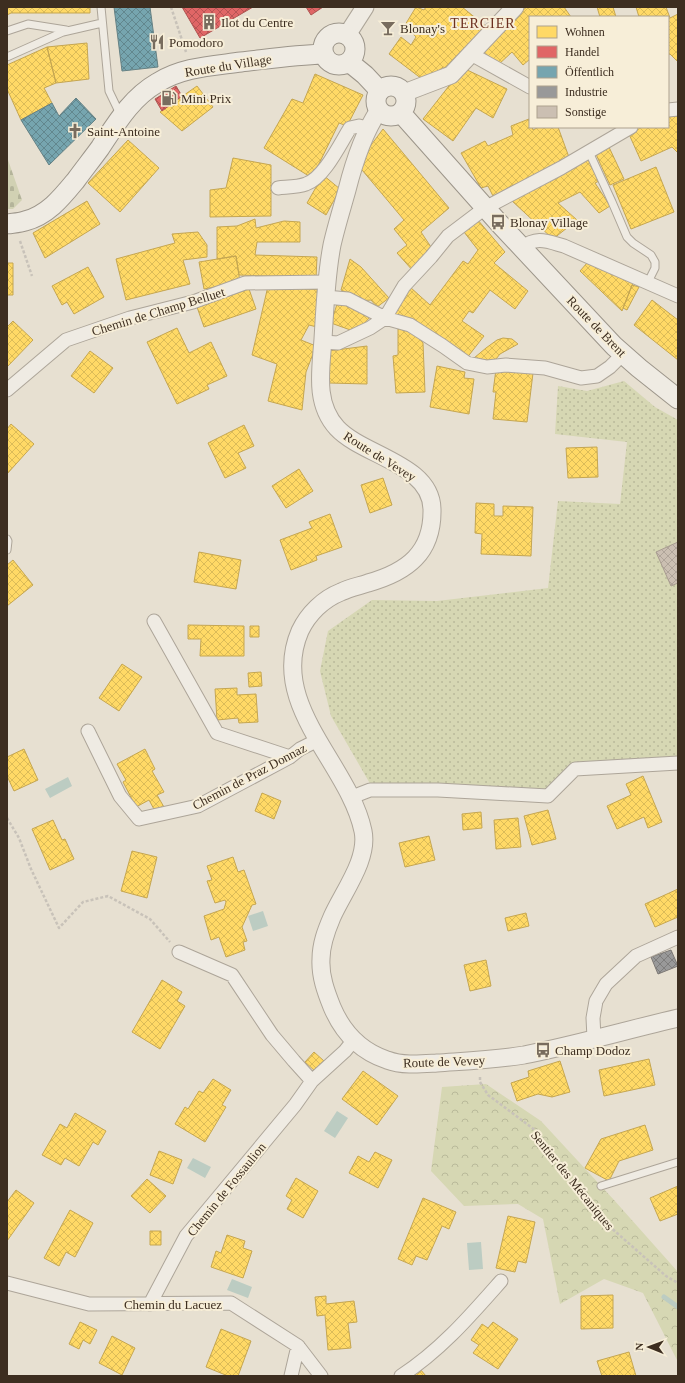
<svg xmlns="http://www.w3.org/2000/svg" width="685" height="1383" viewBox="0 0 685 1383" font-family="Georgia,serif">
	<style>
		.grass { fill: url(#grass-dots) }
		.forest { fill: url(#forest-crowns) }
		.cemetery { fill: url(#cemetery-stones) }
		.water { fill: #bcccc2 }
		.homes { fill: url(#homes-cross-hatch); stroke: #c5a651 }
		.shops { fill: url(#shops-cross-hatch); stroke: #af5551 }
		.public { fill: url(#public-cross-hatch); stroke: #658184 }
		.industry { fill: url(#industry-cross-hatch); stroke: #7d7975 }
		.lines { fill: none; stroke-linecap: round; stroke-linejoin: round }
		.stream { stroke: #bcccc2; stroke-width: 5 }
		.building { fill: url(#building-cross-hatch); stroke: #a89c90 }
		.service-casing { stroke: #ada599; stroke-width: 9 }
		.minor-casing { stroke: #ada599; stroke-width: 15 }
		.tertiary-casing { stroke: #ada599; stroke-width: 19 }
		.secondary-casing { stroke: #9c958a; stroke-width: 21 }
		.path { stroke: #c8c2b9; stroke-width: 2.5; stroke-dasharray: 3 2; stroke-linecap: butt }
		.service { stroke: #efebe3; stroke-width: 7 }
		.minor { stroke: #efebe3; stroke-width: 13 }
		.tertiary { stroke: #efebe3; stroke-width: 17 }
		.secondary { stroke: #efebe3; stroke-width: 19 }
		.labels { text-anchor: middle; stroke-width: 4; stroke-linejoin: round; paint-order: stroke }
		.poi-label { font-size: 13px; fill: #3d2e20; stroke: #f7eed8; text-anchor: start }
		.street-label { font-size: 13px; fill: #3d2e20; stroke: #f7eed8 }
		.neighbourhood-label { font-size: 14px; letter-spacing: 1px; fill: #6b2e1e; stroke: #f7eed8 }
	</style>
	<defs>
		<pattern id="grass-dots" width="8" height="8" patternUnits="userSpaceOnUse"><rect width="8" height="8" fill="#d6d7b3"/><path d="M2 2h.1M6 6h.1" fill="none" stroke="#b9b99a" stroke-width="1.8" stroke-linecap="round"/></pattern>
		<pattern id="forest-crowns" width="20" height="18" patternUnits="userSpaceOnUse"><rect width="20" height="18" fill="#d6d7b3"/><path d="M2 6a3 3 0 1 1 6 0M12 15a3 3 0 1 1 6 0" fill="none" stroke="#b9b99a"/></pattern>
		<pattern id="cemetery-stones" width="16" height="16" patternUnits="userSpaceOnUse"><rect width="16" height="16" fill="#d1d1b3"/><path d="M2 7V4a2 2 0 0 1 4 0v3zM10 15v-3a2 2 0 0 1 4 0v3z" fill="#b4b49a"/></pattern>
		<pattern id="homes-cross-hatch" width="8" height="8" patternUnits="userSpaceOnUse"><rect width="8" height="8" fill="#ffd966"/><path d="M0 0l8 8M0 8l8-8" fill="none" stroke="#dbbb58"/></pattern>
		<pattern id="shops-cross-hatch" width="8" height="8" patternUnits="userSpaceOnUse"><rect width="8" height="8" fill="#e06666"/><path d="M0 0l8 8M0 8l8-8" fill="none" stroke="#b75454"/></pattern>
		<pattern id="public-cross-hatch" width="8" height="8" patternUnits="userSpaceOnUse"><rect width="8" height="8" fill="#76a5af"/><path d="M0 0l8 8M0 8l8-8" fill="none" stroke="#62878e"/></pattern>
		<pattern id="industry-cross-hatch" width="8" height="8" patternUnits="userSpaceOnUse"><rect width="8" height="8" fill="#999"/><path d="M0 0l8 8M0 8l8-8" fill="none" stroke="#7e7d7c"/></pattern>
		<pattern id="building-cross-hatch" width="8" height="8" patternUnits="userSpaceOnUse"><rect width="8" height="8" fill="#cbbfb2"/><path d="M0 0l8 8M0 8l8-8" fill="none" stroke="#afa499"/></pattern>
	</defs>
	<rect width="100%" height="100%" fill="#e7e0d1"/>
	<!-- grass -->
	<path class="grass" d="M624,381L655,407L678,420V759L581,769L560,790L376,794L331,716L320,671L328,631L372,600L437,601L548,588L558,501L620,504L627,442L555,434L558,386L587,391Z"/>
	<!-- forest -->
	<path class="forest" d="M486,1084L541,1121L614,1200L678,1272V1362L643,1293L604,1279L560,1304L543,1219L518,1204L464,1206L431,1171L442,1087Z"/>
	<!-- cemetery -->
	<path class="cemetery" d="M7,157L22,200L13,209H7Z"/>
	<!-- water -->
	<path class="water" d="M68,777L72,786L50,798L45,789Z
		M263,911L268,926L253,931L248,916Z
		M337,1111L348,1118L335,1138L324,1131Z
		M193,1158L211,1167L205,1178L187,1168Z
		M481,1242L483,1269L469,1270L467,1243Z
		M232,1279L252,1287L248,1298L227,1290Z"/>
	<!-- homes -->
	<path class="homes" d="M7,7H90V13H11L7,15Z
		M416,7L424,10L426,7H462L488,28L446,68L443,67L426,82L389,54L401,37L411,45L416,37L405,25Z
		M527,7H564L571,17H530V59L523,65L512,52L497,66L480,47L498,28Z
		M597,7H613L616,17H600Z
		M636,7H666L670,18L678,14V62L670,54L668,55V17H639Z
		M87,43L89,79L56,83L47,47Z
		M47,47L56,83L44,88L52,103L21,120L7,89V65Z
		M463,68L507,89L493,118L476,108L453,141L423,119Z
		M315,74L363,95L347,126L339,123L312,178L264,148L292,99L303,103Z
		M197,86L213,107L182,131L160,112Z
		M678,114V153L672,147L641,161L628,132L639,127H668V118Z
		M529,119L530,127H532L533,130L539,127H558L570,160L507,188L508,193L494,198L488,186L481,188L461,153L485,141L488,146L513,135L511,126Z
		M383,129L449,208L421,232L435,253L414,272L397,253L407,245L394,229L404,220L357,164Z
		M128,140L159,168L120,212L88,183Z
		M608,145L624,179L610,185L595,152Z
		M587,157L599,181L595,183L610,206L599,213L580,192L558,203L577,220L553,239L511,200Z
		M233,158L271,165V216L210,217V190L226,188Z
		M656,167L674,212L631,229L613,185Z
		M323,175L340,189L326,215L307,203Z
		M87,201L100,224L45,258L33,233Z
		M255,219L256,228L284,221L300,222V242H257L255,255L317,257L316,278L239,275L236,256L217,259V227L237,226Z
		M477,219L505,252L494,263L528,291L515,309L490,290L473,313L469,311L462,321L484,336L466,359L392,315L410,287L430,305L463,261L468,264L478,250L464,232Z
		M198,232L207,245V257L183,260L190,284L126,300L116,259L175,243L172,234Z
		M236,256L240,282L204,289L199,262Z
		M350,259L361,267L389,298L377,307L371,300L358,301L357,297L341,290Z
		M7,263H13V295H7Z
		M587,263L633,283L622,311L580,271Z
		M88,267L104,297L74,314L67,302L62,305L52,286Z
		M632,285L639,287L627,310L623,308Z
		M268,286L320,290L317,327L309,325L301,340L316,346L306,372L302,410L268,401L277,364L252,355Z
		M249,289L256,309L204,327L197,307Z
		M652,300L678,320V360L634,325Z
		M338,301L372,315L356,332L331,323Z
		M13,321L33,340L7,367V327Z
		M398,327L415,331L423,343L425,392L396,393L393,356L398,355Z
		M177,328L189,353L211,342L227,376L207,385L209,389L177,404L147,342Z
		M503,338L512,339L518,344L500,354L496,359L491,361L474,358L486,348L497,340Z
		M367,346V384L329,383L328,351Z
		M90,351L113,368L94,393L71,376Z
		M437,366L465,372L464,378L474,379L469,414L430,407Z
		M496,369L533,373L527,422L493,419L496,392H493Z
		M11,424L34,444L7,474V429Z
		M244,425L254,446L238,453L246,468L225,478L208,443Z
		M597,447L598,477L568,478L566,448Z
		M299,469L313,491L286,508L272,486Z
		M383,478L392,505L370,513L361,485Z
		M476,503L494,504V516H503V506L533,507L531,556L481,554L482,534L475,533Z
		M330,514L342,547L316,556L317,560L291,570L280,540L312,528L309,522Z
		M199,552L241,560L236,589L194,582Z
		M13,560L33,585L7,606V565Z
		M188,625L244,626V656H200L201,639H188Z
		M250,626H259V637H250Z
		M122,664L142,677L119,711L99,698Z
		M261,672L262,686L249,687L248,673Z
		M237,688V695L256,694L258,722L239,723L238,718L217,720L215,689Z
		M24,749L38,780L14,791L7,776V757Z
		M145,749L155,769L152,771L164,792L157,795L164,807L155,811L149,800L136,807L123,782L126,780L117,764Z
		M643,776L662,822L648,828L644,817L617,829L607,806L631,795L626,784Z
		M262,793L281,801L274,819L255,811Z
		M548,810L556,839L532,845L524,816Z
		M481,812L482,828L463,830L462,814Z
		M518,818L521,847L496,849L494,820Z
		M53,820L62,840L65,839L74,859L50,870L32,829Z
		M429,836L435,860L405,867L399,843Z
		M132,851L157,857L147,898L121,891Z
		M233,857L238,872L244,870L256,904L252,905L242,927L247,941L243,942L245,950L226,957L219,937L211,940L204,916L224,909L226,902L225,900L215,903L207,881L212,880L207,866Z
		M678,889V917L655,927L645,904Z
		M526,913L529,926L508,931L505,918Z
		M486,960L491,986L470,991L464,965Z
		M162,980L182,992L177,1001L185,1006L160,1049L132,1032Z
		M314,1052L324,1061L315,1071L305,1062Z
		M649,1059L655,1085L604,1096L599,1070Z
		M560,1061L570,1092L552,1097L538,1094L517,1101L511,1083L529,1077L528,1071Z
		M363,1071L398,1096L377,1125L342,1099Z
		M213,1079L231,1090L222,1105L226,1107L205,1142L175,1124L185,1107L188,1109L199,1091L203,1093Z
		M75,1113L106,1131L98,1145L93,1142L79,1166L65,1158L61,1165L42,1155L60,1124L67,1128Z
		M645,1125L653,1150L619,1161L609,1181L585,1168L601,1139Z
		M159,1151L182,1160L173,1184L150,1175Z
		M375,1152L392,1160L378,1188L349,1173L358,1156L369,1162Z
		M296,1178L318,1191L303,1218L287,1209L292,1200L286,1196Z
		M147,1179L166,1196L150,1213L131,1196Z
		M678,1186V1214L660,1221L650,1198Z
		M16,1190L34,1203L7,1241V1202Z
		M423,1198L456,1212L449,1229L442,1226L427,1260L416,1256L412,1265L398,1259Z
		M70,1210L93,1223L75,1257L66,1252L59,1266L44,1258Z
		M508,1216L535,1222L526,1263L518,1261L515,1272L496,1268Z
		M150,1231H161V1245H150Z
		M227,1235L245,1241L243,1248L252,1251L243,1278L211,1267L216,1251L221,1253Z
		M613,1295V1328L581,1329V1296Z
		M326,1296V1304L354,1301L357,1322L348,1323L351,1348L328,1350L325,1315L317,1316L315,1297Z
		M80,1322L97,1330L90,1344L83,1340L79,1349L69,1344Z
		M493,1322L518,1339L498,1369L473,1353L479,1345L471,1340L482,1324L488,1328Z
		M221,1329L251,1341L238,1376H228L206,1367Z
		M112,1336L135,1348L122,1375L99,1363Z
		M629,1352L636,1376H602L597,1361Z
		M420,1369L426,1376H411Z"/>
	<!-- shops -->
	<path class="shops" d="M182,7H253L200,38Z
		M306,7H323L311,15Z
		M176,86L182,96L162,111L155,99Z"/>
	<!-- public -->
	<path class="public" d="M114,7H150L158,67L122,71Z
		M76,98L96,119L49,165L21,120L52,103L59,116Z"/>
	<!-- industry -->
	<path class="industry" d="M671,950L678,966L658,974L651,957Z"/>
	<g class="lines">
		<!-- stream -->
		<path class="stream" d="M664,1297L678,1307"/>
	</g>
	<!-- building -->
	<path class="building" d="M678,542V583L671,586L656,552Z"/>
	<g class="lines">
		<!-- service casing -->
		<g class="service-casing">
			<path id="service" d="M101,7L109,91L121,116
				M7,31L28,24L66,30
				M7,57L63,32L102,23
				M589,152L612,202L627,237L633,243L651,255L655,262V268L648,282
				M7,539L8,541L7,550
				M601,1186L678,1162"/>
		</g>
		<!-- minor casing -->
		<g class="minor-casing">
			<path id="minor" d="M471,54L530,87
				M668,110L678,109
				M278,188C287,187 298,187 306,184C324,178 340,144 350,128L359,126L367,128
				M521,248C537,236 546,241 564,246L678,296
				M325,297L348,299L385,318L410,325L443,346L467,363L487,367L506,365L545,368L581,378L597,376L610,367L623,354
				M323,342L338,343L370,328L385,318L404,286L431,257L448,236L485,208L561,168L631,127
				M7,390L66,340L130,318L193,302L245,283L327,282
				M154,621L217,733L290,757
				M88,731L120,796L139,819L198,806L290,757L300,749L318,740
				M352,797L370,790H438L548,796L575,769L678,763
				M179,952L232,975L272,1035L294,1061L312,1081
				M594,1038L593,1018L596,1001L606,984L636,956L678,937
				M7,1283L89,1304L231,1303L298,1346L291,1376
				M150,1304L186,1236L295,1105L312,1081L345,1051L353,1041
				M298,1346L321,1376
				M401,1376C441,1350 470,1316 501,1281"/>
		</g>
		<!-- tertiary casing -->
		<g class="tertiary-casing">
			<path id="tertiary" d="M347,35L365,7
				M404,93L451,75L515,7
				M379,110C363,134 354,162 347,190C342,208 336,227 332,245C326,276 325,307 323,339C321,369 314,403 337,428C363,456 431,464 432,509C433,553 407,572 368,583C359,586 349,588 341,592C323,599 308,614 300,631C268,705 349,764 363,831C369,859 343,892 332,917C326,931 321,944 321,959C320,976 326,992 332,1007C343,1033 360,1051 387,1060C403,1066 421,1064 437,1063C466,1061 495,1060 524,1055C575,1045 627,1030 678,1018"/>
		</g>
		<!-- secondary casing -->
		<g class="secondary-casing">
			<path id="secondary" d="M323 49a16 16 0 1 1 32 0a16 16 0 1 1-32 0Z
				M349,62L365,75L380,91
				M376 101a15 15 0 1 1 30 0a15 15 0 1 1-30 0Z
				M401,113L498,222L614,346L639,368L678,399
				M7,224C13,223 19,223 25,221C48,215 62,197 76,180C84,169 92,159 100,148C116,124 131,98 157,83C182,67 212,66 241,62C268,59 295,55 323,54"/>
		</g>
		<!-- path -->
		<path class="path" d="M171,7L186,52
			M20,241L32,276
			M7,818L19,838L31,869L59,928L83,902L108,896L150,919L170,942
			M480,1077V1082L488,1095L535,1130L567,1170L609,1226L666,1276L678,1283"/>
		<!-- service -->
		<use href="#service" class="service"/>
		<!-- minor -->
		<use href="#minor" class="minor"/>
		<!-- tertiary -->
		<use href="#tertiary" class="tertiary"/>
		<!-- secondary -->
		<use href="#secondary" class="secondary"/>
	</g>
	<!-- icons -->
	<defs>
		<g id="building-bare" transform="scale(1.2)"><path d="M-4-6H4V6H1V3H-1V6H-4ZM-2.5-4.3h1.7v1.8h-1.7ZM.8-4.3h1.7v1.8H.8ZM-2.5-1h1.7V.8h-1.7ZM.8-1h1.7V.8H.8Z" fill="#786c5e" stroke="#f7eed8" stroke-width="2.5" paint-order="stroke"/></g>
		<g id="bar-bare" transform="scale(1.2)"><path d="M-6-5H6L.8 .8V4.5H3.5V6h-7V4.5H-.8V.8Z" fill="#786c5e" stroke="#f7eed8" stroke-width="2.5" paint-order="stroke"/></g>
		<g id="restaurant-bare" transform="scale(1.2)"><path d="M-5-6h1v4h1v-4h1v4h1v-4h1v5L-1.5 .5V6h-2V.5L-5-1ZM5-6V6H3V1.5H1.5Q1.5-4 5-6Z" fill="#786c5e" stroke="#f7eed8" stroke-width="2.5" paint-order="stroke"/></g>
		<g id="fuel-bare" transform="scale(1.2)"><path d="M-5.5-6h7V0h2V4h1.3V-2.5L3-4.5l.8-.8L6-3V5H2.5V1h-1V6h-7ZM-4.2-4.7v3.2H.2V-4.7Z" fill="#786c5e" stroke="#f7eed8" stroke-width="2.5" paint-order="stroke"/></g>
		<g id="church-bare" transform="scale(1.2)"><path d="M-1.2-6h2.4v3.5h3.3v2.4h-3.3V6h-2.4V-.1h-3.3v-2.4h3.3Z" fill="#786c5e" stroke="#f7eed8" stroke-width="2.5" paint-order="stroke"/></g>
		<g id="bus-bare" transform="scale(1.2)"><path d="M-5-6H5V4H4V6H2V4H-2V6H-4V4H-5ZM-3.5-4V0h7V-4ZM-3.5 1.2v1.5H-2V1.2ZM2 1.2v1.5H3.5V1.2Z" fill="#786c5e" stroke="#f7eed8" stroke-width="2.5" paint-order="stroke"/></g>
	</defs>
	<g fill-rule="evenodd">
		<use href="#building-bare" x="209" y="22"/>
		<use href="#bar-bare" x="388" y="28"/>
		<use href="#restaurant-bare" x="157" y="42"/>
		<use href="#fuel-bare" x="169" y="98"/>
		<use href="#church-bare" x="75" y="131"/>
		<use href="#bus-bare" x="498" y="222"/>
		<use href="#bus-bare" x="543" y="1050"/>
	</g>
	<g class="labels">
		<!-- poi labels -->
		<g class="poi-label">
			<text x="221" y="27">Ilot du Centre</text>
			<text x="400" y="33">Blonay's</text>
			<text x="169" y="47">Pomodoro</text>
			<text x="181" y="103">Mini Prix</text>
			<text x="87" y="136">Saint-Antoine</text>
			<text x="510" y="227">Blonay Village</text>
			<text x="555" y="1055">Champ Dodoz</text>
		</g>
		<!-- street labels -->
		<g class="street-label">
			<text transform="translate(228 65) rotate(-9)" y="5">Route du Village</text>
			<text transform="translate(158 311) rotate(-17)" y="5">Chemin de Champ Belluet</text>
			<text transform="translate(597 326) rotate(46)" y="5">Route de Brent</text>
			<text transform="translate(380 456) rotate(32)" y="5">Route de Vevey</text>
			<text transform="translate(249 776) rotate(-28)" y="5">Chemin de Praz Donnaz</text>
			<text transform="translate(444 1061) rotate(-2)" y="5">Route de Vevey</text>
			<text transform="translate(573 1180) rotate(51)" y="5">Sentier des Mécaniques</text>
			<text transform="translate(226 1189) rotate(-51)" y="5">Chemin de Fossaulion</text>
			<text x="173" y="1309">Chemin du Lacuez</text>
		</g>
		<!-- neighbourhood labels -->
		<g class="neighbourhood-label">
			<text x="483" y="28">TERCIER</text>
		</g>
	</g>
	<!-- border -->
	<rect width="685" height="1383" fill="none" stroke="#3d2e20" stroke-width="16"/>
	<!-- legend -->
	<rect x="529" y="16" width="140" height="112" fill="#f7eed8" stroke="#ada18e"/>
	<rect x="537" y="26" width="20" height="12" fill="#ffd966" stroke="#ada18e"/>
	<text x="565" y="36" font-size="12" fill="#3d2e20">Wohnen</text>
	<rect x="537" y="46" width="20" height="12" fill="#e06666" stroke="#ada18e"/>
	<text x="565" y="56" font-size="12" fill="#3d2e20">Handel</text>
	<rect x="537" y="66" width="20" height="12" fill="#76a5af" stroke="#ada18e"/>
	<text x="565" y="76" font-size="12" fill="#3d2e20">Öffentlich</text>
	<rect x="537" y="86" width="20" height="12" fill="#999999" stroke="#ada18e"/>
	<text x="565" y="96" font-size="12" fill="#3d2e20">Industrie</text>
	<rect x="537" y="106" width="20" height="12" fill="#cbbfb2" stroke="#ada18e"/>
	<text x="565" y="116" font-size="12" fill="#3d2e20">Sonstige</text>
	<!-- north arrow -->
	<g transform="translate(649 1347) rotate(271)" stroke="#f7eed8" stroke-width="3" paint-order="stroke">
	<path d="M0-3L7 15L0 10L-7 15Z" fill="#3d2e20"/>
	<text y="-6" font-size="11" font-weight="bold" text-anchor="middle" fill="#3d2e20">N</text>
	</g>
</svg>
